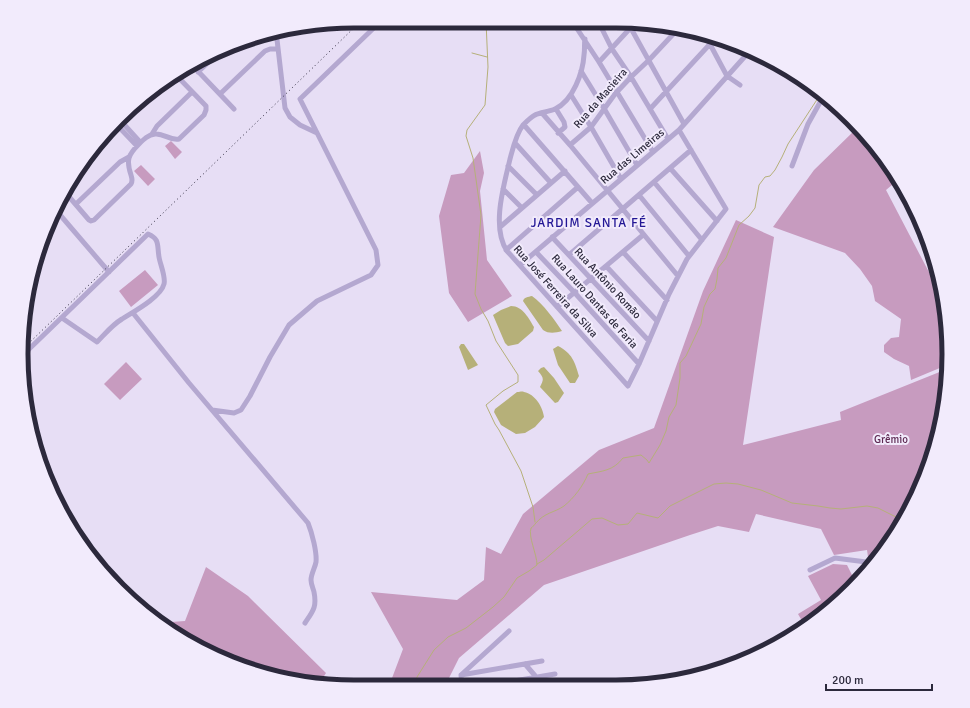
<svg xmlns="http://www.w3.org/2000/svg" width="970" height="708" viewBox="0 0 970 708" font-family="Signika,sans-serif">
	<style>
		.green { fill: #c79bbf }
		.water { fill: #b6b079 }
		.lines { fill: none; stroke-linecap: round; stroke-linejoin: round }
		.stream { stroke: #b6b079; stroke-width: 1 }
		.minor { stroke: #b4a8d0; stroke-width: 5 }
		.rail { stroke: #2c293c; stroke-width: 1; stroke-dasharray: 1 3; stroke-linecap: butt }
		.labels { text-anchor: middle; stroke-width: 4; stroke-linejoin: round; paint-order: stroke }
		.street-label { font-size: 11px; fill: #2c293c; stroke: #f2ebfc }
		.park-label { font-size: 11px; fill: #5d2952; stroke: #f2ebfc }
		.quarter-label { font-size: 13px; letter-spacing: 1px; fill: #231795; stroke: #f2ebfc }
		.rim { fill: none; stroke: #2c293c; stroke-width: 5 }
	</style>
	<rect width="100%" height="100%" fill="#e7def5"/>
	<!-- green -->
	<path class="green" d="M856,129L880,151L898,180L886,190L943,299L948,332L947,365L911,380L909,366L894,359L884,352V345L891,338L899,337L901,319L875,301L872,286L860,269L845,253L773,227L814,170Z
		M171,141L182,152L175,159L165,146Z
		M480,151L484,173L480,191L487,260L512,296L468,322L449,293L439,216L451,175L464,173Z
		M141,165L155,179L148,186L134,171Z
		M736,220L774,237L743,445L841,420L840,412L947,369L946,397L931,461L904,520L877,558L868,557L867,550L834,555L821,529L756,514L749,532L718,526L690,535L544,585L459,658L445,686H389L403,649L371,592L457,600L484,580L486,547L501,554L523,514L599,450L654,428L703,291Z
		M145,270L158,285L131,307L119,291Z
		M126,362L142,379L120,400L104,384Z
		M833,564L847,565L856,583L819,618L805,626L798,614L821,600L808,576Z
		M206,567L248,596L326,673L319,684L268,676L207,653L173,630L171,622L185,621Z"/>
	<!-- water -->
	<path class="water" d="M532,296C544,305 554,319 562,331C555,333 549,334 543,330L523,301C524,297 528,297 532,296Z
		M511,306C523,306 529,319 534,327L533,331L518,344L508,346L505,343L493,315L501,310Z
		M461,344H464L478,365L468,370L459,347Z
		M558,346C572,353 575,362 579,376L575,383H570L558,365L553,349Z
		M544,367L554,378L564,393L558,402L555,403L540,387C544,379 544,378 538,371L541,368Z
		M517,392C520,392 522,391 524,392C535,394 543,407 544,417L535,427L525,433L516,434L501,425L494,412L495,409Z"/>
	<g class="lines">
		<!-- stream -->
		<path class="stream" d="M486,21L488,67L485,105L467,130L466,136L473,158L481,215L475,294L481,309L488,321L496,341L518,375V382L503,391L486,405L495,424L499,430L521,471L533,507L535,522
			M472,53L487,57
			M537,564L544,560L592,519L602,518L618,525L628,524L637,513L658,518L670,506L714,484L726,483L738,484L761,490L792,503L818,506L830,508L841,509L867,506L878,508L904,521
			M415,686L417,677L434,650L448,637L466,628L493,607L504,597L517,578L529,571L537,565C537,554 528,537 531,528C532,528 535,524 535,524C545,512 554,513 564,506C574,498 583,486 588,474C602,471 613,471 623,458L641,455L647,460L649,463L660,445L666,431L669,417L676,405L680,378V363L686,356L701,324L704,307L710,294L715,289L717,279L718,268L726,258L739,225L749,216L755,208L759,185L765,177L770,176L775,170L782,157L788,144L820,95"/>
		<!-- minor -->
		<path class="minor" d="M572,21L599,62L653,152
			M598,21L612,49L631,77L668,139
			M628,23L684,124
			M276,31L285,108L290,117L300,125L317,133
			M704,33L727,76L740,85
			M585,39C584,44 585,49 584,55C583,72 573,101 555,109C549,112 540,112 535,115C531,117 526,122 523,125C516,134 513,148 510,159C504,185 491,227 507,251L628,386L639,364L669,294L687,259L726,209L679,130
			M599,62L635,23
			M193,66L234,109
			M581,71L605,110L637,165
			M198,72L215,56
			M220,94L265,51L270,49H278
			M571,95L591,127L621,179
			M556,109L564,122L565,127L558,133
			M650,109L710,44
			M542,113L570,145L678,276
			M120,120L140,142
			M116,124L137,146
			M524,125L592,203
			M152,134L157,126L192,92
			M515,143L551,183
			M570,145L591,127L615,94L631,77L649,60L678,29
			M88,157L173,75
			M508,166L537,195
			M792,166L808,124L823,97
			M670,168L717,221
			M654,182L702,240
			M503,189L522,208
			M65,192L89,220L91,221L94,220L131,184C133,180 132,179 131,175C126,160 128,155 139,144C144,139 148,135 155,134C164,133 170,141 179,139L204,115L206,110V106L175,74
			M639,195L689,256
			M76,204L120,162L129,157
			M55,209L109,272
			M500,227L565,171
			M552,237L649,341
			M506,250L578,187
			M536,252L574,292L639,364
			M623,252L667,300
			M569,255L691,150
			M520,265L587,208L679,130L748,53
			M606,266L657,321
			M557,307L643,235
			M133,313L189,383L308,523C312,533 317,552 316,562C315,568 311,574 311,580C311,584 313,588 314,592C317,607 313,611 305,623
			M25,353L148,234C160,239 157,245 159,257C160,264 166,277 164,284C161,297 133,312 122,319C112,325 105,334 97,342L62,318
			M212,410L234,413L241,410L250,396L270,357L289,325L317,301L371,275L378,265L376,250L300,99L381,21
			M810,570L835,558L874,563
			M525,664L543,685
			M461,675L542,661
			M462,685L461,675L509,631
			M490,685L555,674"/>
		<!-- rail -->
		<path class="rail" d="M25,347L361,21"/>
	</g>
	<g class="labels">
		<!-- street labels -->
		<g class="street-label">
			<text transform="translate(600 98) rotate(-49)" y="4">Rua da Macieira</text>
			<text transform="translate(632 156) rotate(-40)" y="4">Rua das Limeiras</text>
			<text transform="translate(608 283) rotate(47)" y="4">Rua Antônio Romão</text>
			<text transform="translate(556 291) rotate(48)" y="4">Rua José Ferreira da Silva</text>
			<text transform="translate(595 301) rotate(48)" y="4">Rua Lauro Dantas de Faria</text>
		</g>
		<!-- park labels -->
		<g class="park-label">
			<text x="891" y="443">Grêmio</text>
		</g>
		<!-- quarter labels -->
		<g class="quarter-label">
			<text x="589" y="227">JARDIM SANTA FÉ</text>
		</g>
	</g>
	<!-- crop -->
	<path d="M0 0H970V708H0ZM354 28H616A326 326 0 0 1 942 354V354A326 326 0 0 1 616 680H354A326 326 0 0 1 28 354V354A326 326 0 0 1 354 28Z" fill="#f2ebfc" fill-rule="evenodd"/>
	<path class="rim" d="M354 28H616A326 326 0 0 1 942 354V354A326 326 0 0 1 616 680H354A326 326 0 0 1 28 354V354A326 326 0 0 1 354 28Z"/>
	<!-- scale -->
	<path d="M826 684v6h106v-6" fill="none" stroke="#2c293c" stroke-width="2"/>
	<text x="832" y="684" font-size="12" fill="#2c293c" stroke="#f2ebfc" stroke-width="3" paint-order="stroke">200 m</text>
</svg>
